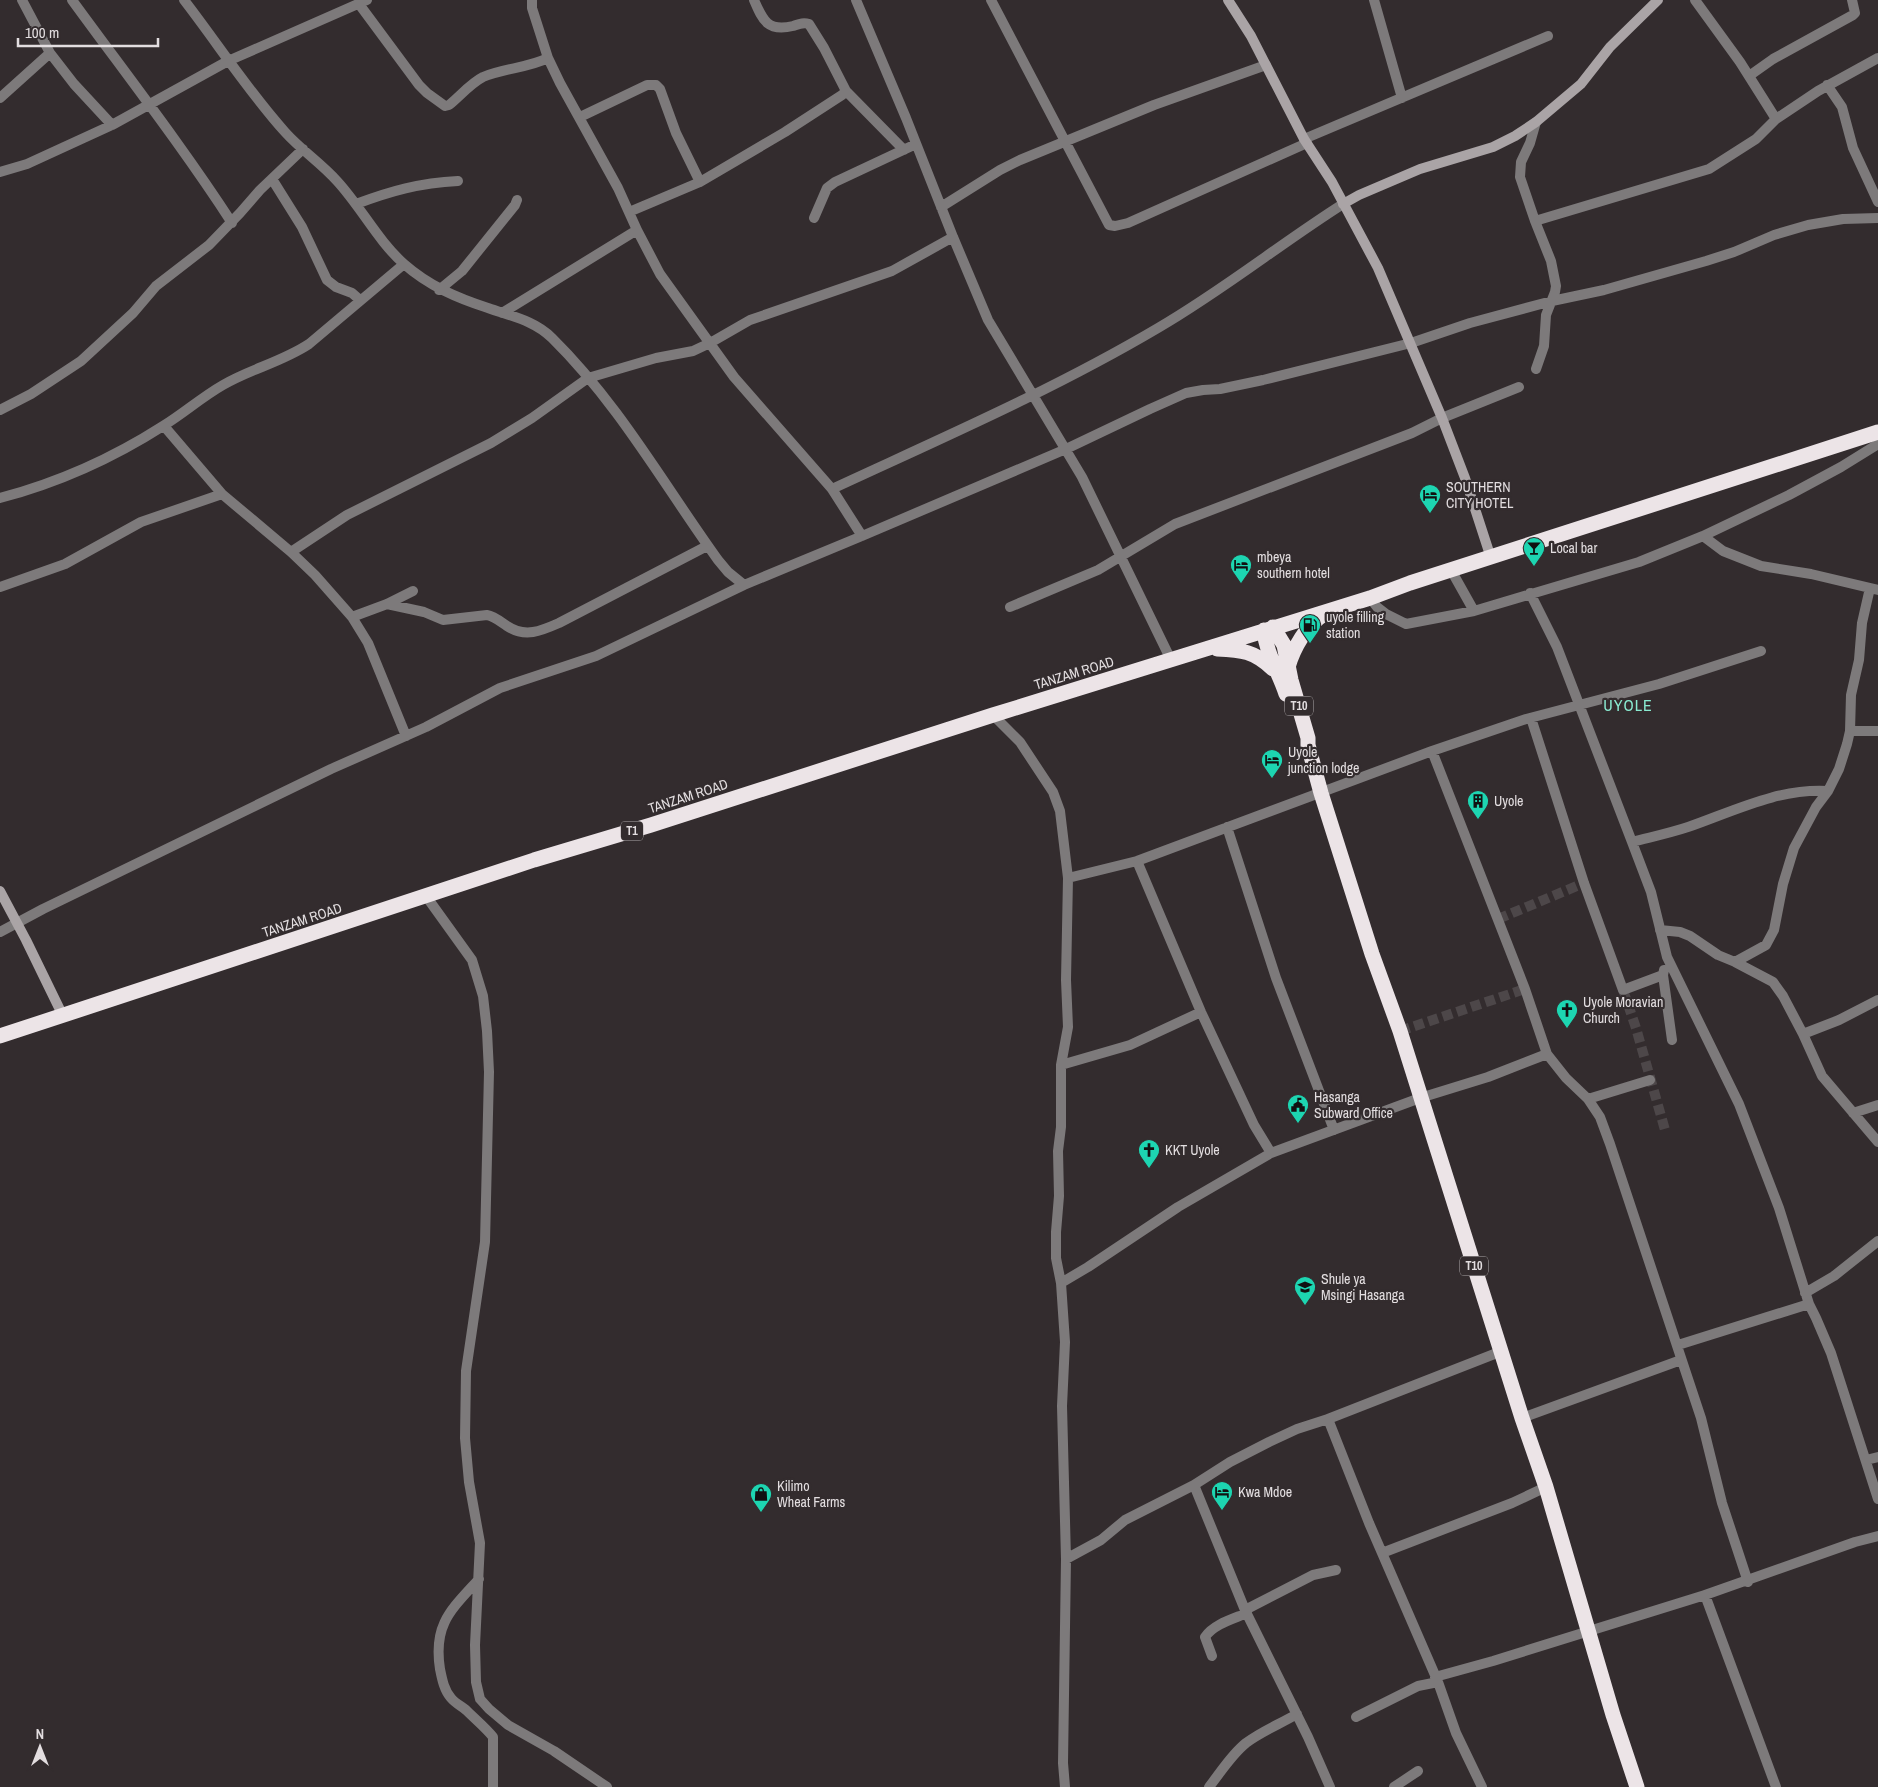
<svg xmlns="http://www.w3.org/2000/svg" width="1878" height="1787" viewBox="0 0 1878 1787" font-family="'Archivo Narrow',sans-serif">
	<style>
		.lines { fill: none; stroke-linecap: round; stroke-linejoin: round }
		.street-tunnel { stroke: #4d4749; stroke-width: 10; stroke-dasharray: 10 5; stroke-linecap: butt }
		.street { stroke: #7d7a7b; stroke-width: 10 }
		.secondary { stroke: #aaa4a6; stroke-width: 10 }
		.highway { stroke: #ece4e7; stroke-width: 15 }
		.labels { text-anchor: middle; stroke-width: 4.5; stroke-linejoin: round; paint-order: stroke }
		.shield { fill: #332c2e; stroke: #aea9ab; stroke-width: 1 }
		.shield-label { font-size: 12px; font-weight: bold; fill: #e3dee0 }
		.poi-label { font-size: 14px; fill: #e3dee0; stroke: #332c2e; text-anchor: start }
		.street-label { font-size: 14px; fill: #e3dee0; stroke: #332c2e }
		.quarter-label { font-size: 16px; letter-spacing: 1px; fill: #8aebd1; stroke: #332c2e }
	</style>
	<rect width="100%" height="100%" fill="#332c2e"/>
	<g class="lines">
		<!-- street-tunnel -->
		<path class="street-tunnel" d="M1498,919L1584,883
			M1623,990L1636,1028L1665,1130
			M1400,1031L1525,989"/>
		<!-- street -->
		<path class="street" d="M22,0L50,53L74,84L112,125
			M72,0C126,74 182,146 232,223
			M184,0C218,44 248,91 285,132C301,150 321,163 337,181C361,207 378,241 404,264C429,286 457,298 488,308C510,316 534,320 552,338C618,403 664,485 718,560L728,572L744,585
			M532,0V8L548,58L560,83L618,188L637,230L660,274L734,377L832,489L862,536
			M856,0L906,118L953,237L988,320L1082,477L1171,660
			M991,0L1109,225L1115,226L1128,223L1307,143
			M1374,0L1402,98
			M1695,0L1740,62L1776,119
			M359,4L419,85L427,93L445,106L449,105C460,96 471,83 483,77C504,68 528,68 548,58
			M1749,76L1773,59L1853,15L1855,13L1852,0
			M1827,85L1842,107L1853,148L1878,202
			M846,91L904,150
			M0,98L50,53
			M580,117L647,85H656L660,89L676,133L700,182
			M1304,139L1548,36
			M0,172L27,164L112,125L228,61L367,0
			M272,179L302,227L327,280L336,287L352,293L360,300
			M356,204C391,191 419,183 458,181
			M941,207L1000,170L1020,160L1154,105L1266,65
			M629,212L700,182L785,132L842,95L846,91L824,48L809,24C803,22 799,24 793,26C768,32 763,21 754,0
			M814,218L827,188L835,182L916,144
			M1535,221L1709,169L1756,139L1776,119L1818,91L1878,58
			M439,290L462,271L515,205L517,200
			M502,313L637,230
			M1536,369L1544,346L1546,315L1555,292L1556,286L1551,261L1535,221L1520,177L1521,162L1530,143L1536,122
			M0,410L31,394L81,361L133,313L156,286L209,245L240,213L260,190L303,149
			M164,426L222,494L291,552L315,575L352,617L368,643L406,736
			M832,489C942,438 1053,390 1158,328C1222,291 1280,244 1343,204
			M0,498C57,483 113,458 163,426C184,413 202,397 223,385C250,369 282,362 309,344L404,264
			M1703,536L1789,495L1841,467L1878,444
			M291,552L347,515L491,443L532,418L588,378L656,358L693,351L710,343L750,320L892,271L953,237
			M1451,570L1474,611
			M0,587L65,564L141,522L222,494
			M1530,593L1557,647L1632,842L1651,892L1667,957L1739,1104L1779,1208L1809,1304L1816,1318L1831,1353L1878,1499
			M1370,598L1377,607L1386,614L1406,624L1474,611L1639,562L1703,536L1723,551L1761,566L1811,574L1878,590
			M387,604L424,612L443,620L487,615C494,616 501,622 507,626C525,638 541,631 559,623L707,546
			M1010,607L1098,570L1175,524L1412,433L1442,418L1519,387
			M352,617L387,604L413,591
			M993,715L1020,742L1053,792L1060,811L1068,878L1066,980L1068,1027L1061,1065V1127L1058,1151L1059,1196L1056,1232V1258L1061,1283L1065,1342L1062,1406L1066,1559L1063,1763L1065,1787
			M1531,718L1584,883L1623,990L1663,975
			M1850,731H1878
			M1227,827L1276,978L1334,1130
			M1632,842C1651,837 1670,833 1688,827C1734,811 1779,788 1828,791
			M1137,861L1201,1012L1254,1125L1271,1153
			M1068,878L1137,861L1432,751L1526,719L1659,684L1761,651
			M426,896L472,960L483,996L487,1031L489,1072L485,1242L466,1371L465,1438L469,1482L480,1543L475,1645L476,1682L480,1699L489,1709L508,1725L554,1751L607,1787
			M1660,930L1680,932L1690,936L1718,955L1735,962L1773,982L1783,996L1803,1034L1822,1076L1878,1142
			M0,932L43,909L331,769L426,727L500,688L596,656L744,585L862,536L1066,449L1150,409L1186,393L1203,390L1220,389L1263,380L1411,343L1470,323L1552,301L1604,290L1706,261L1734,252L1774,235L1808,225L1843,219L1878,218
			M1735,962L1766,945L1774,930L1783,884L1794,848L1816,807L1828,791L1839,769L1847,744L1850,731L1851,695L1859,660L1862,623L1870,588
			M1664,970L1663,975L1672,1040
			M1803,1034L1839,1020L1878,1000
			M1547,1054L1566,1078L1588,1099L1600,1117L1610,1144L1701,1418L1722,1503L1748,1582
			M1061,1065L1130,1045L1201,1012
			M1588,1099L1650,1080
			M1853,1113L1878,1105
			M1061,1283L1088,1267L1178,1207L1271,1153L1420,1098L1488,1077L1547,1054L1525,989L1432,751
			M1805,1293L1834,1276L1878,1241
			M1678,1345L1809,1304
			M1522,1418L1681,1360
			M1328,1419L1369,1523L1438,1682L1456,1733L1482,1787
			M1866,1460L1878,1457
			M1194,1485L1245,1610L1308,1737L1330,1787
			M1382,1553L1512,1503L1546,1487
			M1066,1559L1101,1540L1125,1520L1194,1485L1230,1462L1269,1442L1297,1429L1328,1419L1502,1351
			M479,1579C451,1610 433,1624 440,1669C442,1679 444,1690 451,1698C455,1703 461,1706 466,1710C473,1717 487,1729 493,1737V1787
			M1705,1595L1776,1787
			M1245,1610L1313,1575L1336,1570
			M1212,1656L1205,1637C1214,1624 1233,1619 1247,1613
			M1435,1677L1493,1661L1705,1595L1855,1542L1878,1536
			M1356,1717L1418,1686L1438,1682
			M1209,1787C1221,1772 1231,1755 1246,1743C1262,1731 1280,1724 1297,1714
			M1394,1787L1418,1771"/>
		<!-- secondary -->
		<path class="secondary" d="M1228,0L1251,36L1304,139L1332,182L1378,268L1442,418L1465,478L1491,558
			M1343,204L1359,195L1420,169L1493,147L1515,136L1536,122L1581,84L1610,47L1658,0
			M0,891L26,940L63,1016"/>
		<!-- highway -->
		<path class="highway" d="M1273,627L1284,645L1291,680L1308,738V745L1321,793L1372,954L1400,1031L1522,1418L1546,1487L1613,1715L1637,1787
			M1264,630C1266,654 1279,672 1286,694
			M1217,649C1242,650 1254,651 1273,669
			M1288,667C1294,647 1306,626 1324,614
			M0,1036L534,860L651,825L993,715L1370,598L1410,583L1878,432"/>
	</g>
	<!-- icons -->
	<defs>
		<g id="hotel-pin" transform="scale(1.125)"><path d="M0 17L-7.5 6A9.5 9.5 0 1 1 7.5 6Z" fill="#1dd5b1" stroke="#332c2e"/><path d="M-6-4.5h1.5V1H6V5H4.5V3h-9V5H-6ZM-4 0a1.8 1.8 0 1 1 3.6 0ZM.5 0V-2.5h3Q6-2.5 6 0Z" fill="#111"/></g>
		<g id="bar-pin" transform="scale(1.125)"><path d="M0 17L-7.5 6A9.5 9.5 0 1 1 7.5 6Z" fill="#1dd5b1" stroke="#332c2e"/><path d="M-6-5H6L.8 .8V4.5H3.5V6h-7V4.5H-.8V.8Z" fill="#111"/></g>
		<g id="fuel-pin" transform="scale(1.125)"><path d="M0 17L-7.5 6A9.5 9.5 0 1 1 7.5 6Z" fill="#1dd5b1" stroke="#332c2e"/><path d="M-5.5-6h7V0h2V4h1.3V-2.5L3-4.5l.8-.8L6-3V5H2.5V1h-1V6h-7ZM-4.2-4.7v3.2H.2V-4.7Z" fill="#111"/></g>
		<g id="building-pin" transform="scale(1.125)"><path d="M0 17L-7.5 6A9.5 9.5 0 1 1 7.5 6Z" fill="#1dd5b1" stroke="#332c2e"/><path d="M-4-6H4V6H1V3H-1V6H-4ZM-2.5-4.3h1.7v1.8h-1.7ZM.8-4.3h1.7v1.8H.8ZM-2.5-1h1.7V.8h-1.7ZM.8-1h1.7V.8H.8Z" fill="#111"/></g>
		<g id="church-pin" transform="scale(1.125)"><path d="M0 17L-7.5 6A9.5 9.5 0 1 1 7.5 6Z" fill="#1dd5b1" stroke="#332c2e"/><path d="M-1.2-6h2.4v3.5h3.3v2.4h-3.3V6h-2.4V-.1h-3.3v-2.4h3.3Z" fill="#111"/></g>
		<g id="civic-pin" transform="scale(1.125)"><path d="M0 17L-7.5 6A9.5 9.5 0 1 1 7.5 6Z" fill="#1dd5b1" stroke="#332c2e"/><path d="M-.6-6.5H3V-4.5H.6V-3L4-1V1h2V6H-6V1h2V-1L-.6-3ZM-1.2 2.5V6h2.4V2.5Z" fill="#111"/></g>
		<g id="school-pin" transform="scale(1.125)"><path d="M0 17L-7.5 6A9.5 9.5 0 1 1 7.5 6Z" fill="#1dd5b1" stroke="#332c2e"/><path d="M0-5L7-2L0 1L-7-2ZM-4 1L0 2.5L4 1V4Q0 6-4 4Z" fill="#111"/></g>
		<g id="shop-pin" transform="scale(1.125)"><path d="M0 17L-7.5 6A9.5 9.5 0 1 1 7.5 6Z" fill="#1dd5b1" stroke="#332c2e"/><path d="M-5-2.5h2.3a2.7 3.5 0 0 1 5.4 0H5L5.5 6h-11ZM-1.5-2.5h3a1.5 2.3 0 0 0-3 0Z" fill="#111"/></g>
	</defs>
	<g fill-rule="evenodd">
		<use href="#hotel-pin" x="1430" y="495"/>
		<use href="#bar-pin" x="1534" y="548"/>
		<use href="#hotel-pin" x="1241" y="565"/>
		<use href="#fuel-pin" x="1310" y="625"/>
		<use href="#hotel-pin" x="1272" y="760"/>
		<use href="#building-pin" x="1478" y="801"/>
		<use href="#church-pin" x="1567" y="1010"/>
		<use href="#civic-pin" x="1298" y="1105"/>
		<use href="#church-pin" x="1149" y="1150"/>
		<use href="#school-pin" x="1305" y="1287"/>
		<use href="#hotel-pin" x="1222" y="1492"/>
		<use href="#shop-pin" x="761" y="1494"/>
	</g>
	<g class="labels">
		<!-- shield labels -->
		<g class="shield">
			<rect x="1285" y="696.5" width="28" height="19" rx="4"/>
			<rect x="621" y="821.5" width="22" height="19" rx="4"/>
			<rect x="1460" y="1256.5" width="28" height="19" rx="4"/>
		</g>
		<g class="shield-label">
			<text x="1299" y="710">T10</text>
			<text x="632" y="835">T1</text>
			<text x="1474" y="1270">T10</text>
		</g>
		<!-- poi labels -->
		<g class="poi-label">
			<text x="1446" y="492">SOUTHERN<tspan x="1446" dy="16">CITY HOTEL</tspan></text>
			<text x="1550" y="553">Local bar</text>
			<text x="1257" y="562">mbeya<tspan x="1257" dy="16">southern hotel</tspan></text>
			<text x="1326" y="622">uyole filling<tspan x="1326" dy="16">station</tspan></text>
			<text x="1288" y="757">Uyole<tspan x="1288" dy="16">junction lodge</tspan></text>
			<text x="1494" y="806">Uyole</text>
			<text x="1583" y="1007">Uyole Moravian<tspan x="1583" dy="16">Church</tspan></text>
			<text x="1314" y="1102">Hasanga<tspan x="1314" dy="16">Subward Office</tspan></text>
			<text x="1165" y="1155">KKT Uyole</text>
			<text x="1321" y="1284">Shule ya<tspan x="1321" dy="16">Msingi Hasanga</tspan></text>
			<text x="777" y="1491">Kilimo<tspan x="777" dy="16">Wheat Farms</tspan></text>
			<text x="1238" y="1497">Kwa Mdoe</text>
		</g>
		<!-- street labels -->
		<g class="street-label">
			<text transform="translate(1074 673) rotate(-17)" y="5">TANZAM ROAD</text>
			<text transform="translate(688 796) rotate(-18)" y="5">TANZAM ROAD</text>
			<text transform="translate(302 920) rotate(-18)" y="5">TANZAM ROAD</text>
		</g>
		<!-- quarter labels -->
		<g class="quarter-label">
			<text x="1628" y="711">UYOLE</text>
		</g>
	</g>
	<!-- north arrow -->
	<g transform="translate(40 1747)" stroke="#332c2e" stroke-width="4" paint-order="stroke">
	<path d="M0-4L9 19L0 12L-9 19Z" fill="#e3dee0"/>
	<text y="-8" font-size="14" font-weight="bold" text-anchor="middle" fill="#e3dee0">N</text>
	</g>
	<!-- scale -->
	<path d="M18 38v8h140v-8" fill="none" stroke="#e3dee0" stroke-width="2.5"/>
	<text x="25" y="38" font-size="15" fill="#e3dee0" stroke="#332c2e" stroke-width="4" paint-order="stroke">100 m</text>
</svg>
